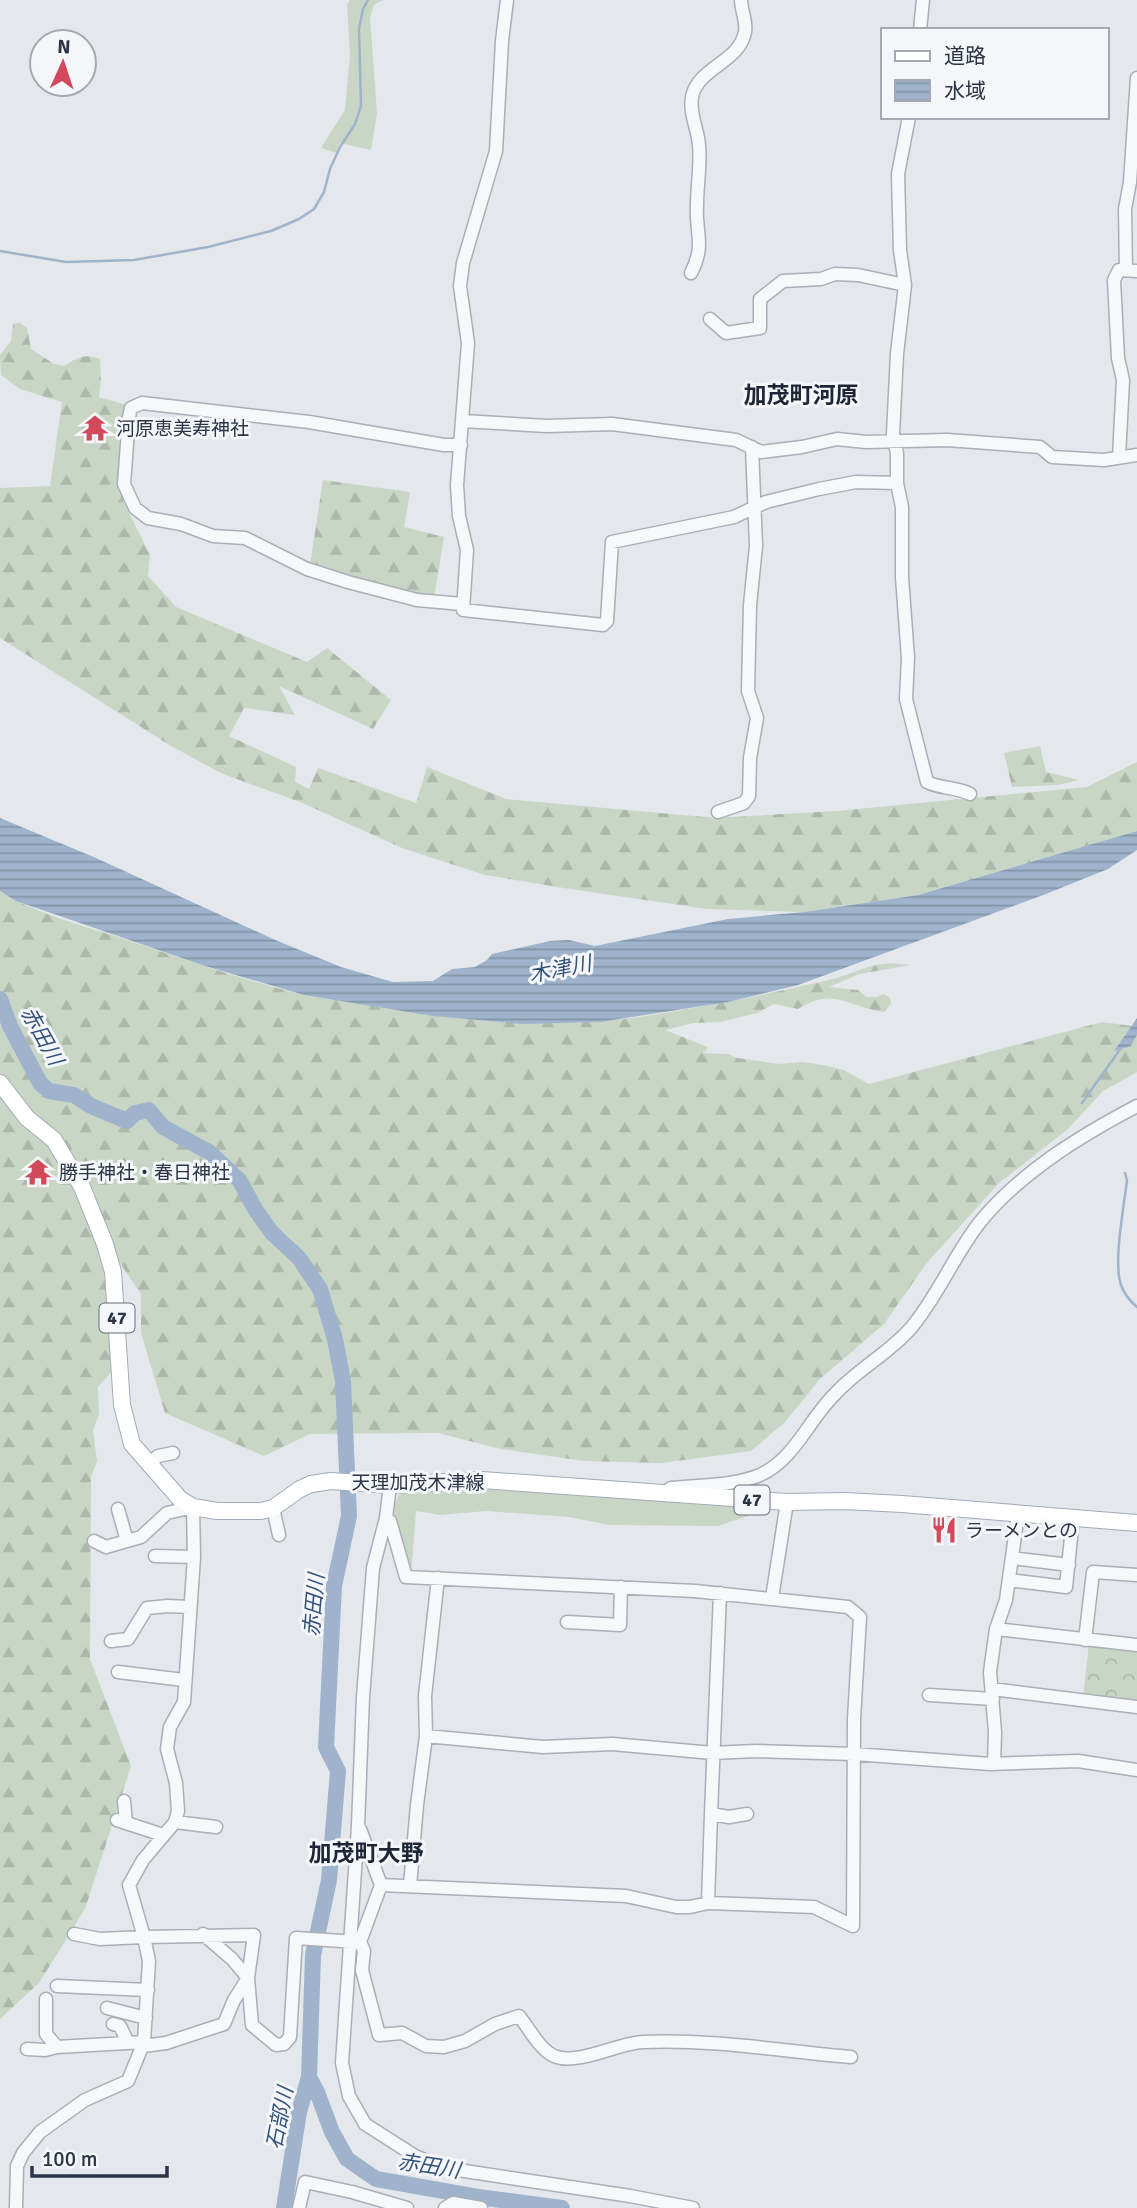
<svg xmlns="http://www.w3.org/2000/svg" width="1137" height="2208" viewBox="0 0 1137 2208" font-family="Signika,'Noto Sans JP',sans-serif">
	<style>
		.grass { fill: #c9d6c5 }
		.forest { fill: url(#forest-firs) }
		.park { fill: url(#park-crowns) }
		.water { fill: url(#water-rules) }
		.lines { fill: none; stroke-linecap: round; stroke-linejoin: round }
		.stream { stroke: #9fb4cc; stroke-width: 2.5 }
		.river { stroke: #9fb4cc; stroke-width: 16 }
		.minor-casing { stroke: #a9aeb7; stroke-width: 15 }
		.major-casing { stroke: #a3abb8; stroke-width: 18 }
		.minor { stroke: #f7f8fa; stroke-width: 12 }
		.major { stroke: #fff; stroke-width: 16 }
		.labels { text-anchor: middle; stroke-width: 6; stroke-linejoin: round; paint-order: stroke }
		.shield { fill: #f4f6f9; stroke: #676e7b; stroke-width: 2 }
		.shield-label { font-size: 18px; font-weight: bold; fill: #2b3445 }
		.poi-label { font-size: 19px; fill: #2b3445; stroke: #f4f6f9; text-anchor: start }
		.street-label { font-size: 19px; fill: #2b3445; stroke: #f4f6f9 }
		.water-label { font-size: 21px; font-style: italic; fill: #34527a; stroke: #f4f6f9 }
		.quarter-label { font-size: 23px; font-weight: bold; fill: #1d2536; stroke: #f4f6f9 }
	</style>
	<defs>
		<pattern id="forest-firs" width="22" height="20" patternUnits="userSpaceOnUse" patternTransform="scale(1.75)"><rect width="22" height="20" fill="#c9d6c5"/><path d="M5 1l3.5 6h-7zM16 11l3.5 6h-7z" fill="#adb8ab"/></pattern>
		<pattern id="park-crowns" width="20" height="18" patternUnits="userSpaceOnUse" patternTransform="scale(1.75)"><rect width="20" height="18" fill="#c9d6c5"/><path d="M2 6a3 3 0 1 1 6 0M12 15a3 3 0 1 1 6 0" fill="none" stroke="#adb8ab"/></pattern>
		<pattern id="water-rules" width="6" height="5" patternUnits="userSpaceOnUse" patternTransform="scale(1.75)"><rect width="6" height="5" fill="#9fb4cc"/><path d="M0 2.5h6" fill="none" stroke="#8293a7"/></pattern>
	</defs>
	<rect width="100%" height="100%" fill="#e4e7ec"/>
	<!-- grass -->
	<path class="grass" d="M350,0H383L374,5L370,17L377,113L371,150L340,143L336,153L321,148L345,110L350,55L347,5Z
		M475,1488L769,1509L718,1526L610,1525L569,1517L486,1511L440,1515L416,1511L411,1575C404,1553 383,1510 402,1492Z"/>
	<!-- forest -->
	<path class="forest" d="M20,323L27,328L31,349L54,364L64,366C78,357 84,353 100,359L101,380L99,397L127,405L123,443V501L150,555L148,576L176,607L307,662L327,648L391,700L373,729L279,686L295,715L244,708L229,736L296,767L295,782L309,789L318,768L416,803L427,767L506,799L716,818L837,811L1087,787L1137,762V831L918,895L804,912L707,909L570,889L485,875L402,848L300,802L223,774L171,746L0,638V488L50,486L62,402L20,389L1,375L0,355L11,341L13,324Z
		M323,480L410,492L404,527L444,537L434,598L417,596L310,565Z
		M1040,746L1046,772L1079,780L1058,785L1012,787L1004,753Z
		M0,891C40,916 89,927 133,942C189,961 244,980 300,994C321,999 342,1000 363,1004C464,1022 556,1031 658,1014C715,1005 773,993 829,980C864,971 871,959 911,965L859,974L829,987L858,990L866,997H877L883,994L890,997L891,1004L884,1012C847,1007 834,986 798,1009L774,1004L757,1013L721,1022L694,1023L665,1030L708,1047L705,1052L701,1053L728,1054L737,1058L779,1064L802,1062L823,1065L844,1070L869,1084L1102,1022L1132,1026L1115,1050L1131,1046L1137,1035V1072L1103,1091L1068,1129L999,1183L926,1264L884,1324L820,1379L785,1422L751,1451L661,1463L584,1461L501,1449L438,1433L310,1434L264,1456L165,1413L141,1333V1294L109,1247L93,1199L0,1074Z
		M0,1090L68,1163L107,1267L115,1368L98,1387L99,1415L93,1430L97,1461L91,1477L90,1659L131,1766L85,1909L39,1983L0,2019Z"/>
	<!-- park -->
	<path class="park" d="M1089,1644L1137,1649V1704L1083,1697Z"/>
	<!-- water -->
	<path class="water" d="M0,818L96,858L273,939L341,967L393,982L433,981L452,969L475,967L487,960L492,954L550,941L569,940L595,946L728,919L804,912L918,895L1137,831V850L1108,869L1046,894L798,985L728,1002L600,1022L523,1024L433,1016L304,995L202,965L16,901L0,891Z
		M1137,1018V1035L1131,1046L1114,1051Z"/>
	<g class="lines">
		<!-- stream -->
		<path class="stream" d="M0,251L66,262L134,260L208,247L271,231L299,219L314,209L324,192L330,169L340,147L355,124L361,106L359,29L363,9L368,0
			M1082,1103L1121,1048
			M1125,1173L1127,1180C1124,1207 1113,1262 1121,1285C1124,1294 1130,1301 1137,1307"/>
		<!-- river -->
		<path class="river" d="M0,999L10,1026L40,1083L49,1091L74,1095L91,1106L127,1121L135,1113L149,1110L163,1127L209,1152L240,1181L255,1209L272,1233L299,1258L320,1289L335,1339L343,1381L349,1516L334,1586L326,1747L338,1771L329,1880L313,1955L309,2077L317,2092L332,2132L347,2159L376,2179L478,2197L562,2208
			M284,2208L299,2112L309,2077"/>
		<!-- minor casing -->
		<g class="minor-casing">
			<path id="minor" d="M507,0L502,41L496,151L463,263L460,286L468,343L457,485L459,516L467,550L463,610L603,625L607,621L612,542L734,517L766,502L819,489L856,482L897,483
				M920,30L923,0
				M909,117L898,174L900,250L905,285L897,354L893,434L897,453V483L902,507V577L908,658L906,699L927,782C941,789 957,787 970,794
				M1126,270L1125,209L1130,182L1137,78
				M691,273C706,244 695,233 697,205C697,185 701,165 699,145C698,129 689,114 692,97C698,67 739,63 745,32C747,22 741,10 741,0
				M710,319L726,333L760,328V299L783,281L821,279L835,274L858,275L905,285
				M463,421L547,426L612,424L736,440L761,452L802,447L837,439L866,442L947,440L1040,447L1052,457L1104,460L1137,455
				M461,445H444L309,422L142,403L131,408L129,417L124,484L135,508L148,518L181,524L213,536L245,538L307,569L348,582L417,600L462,604
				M1119,457L1123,380L1118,358L1114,280L1119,270L1137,271
				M718,812L744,803L749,796L750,758L757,718L748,691L750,605L756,546L752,447
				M148,1465L158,1456L173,1453
				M390,1485L386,1518L373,1568L363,1697L358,1826L342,2063L349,2096L365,2124L415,2156L439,2166L458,2170L630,2196L693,2208
				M668,1490L671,1488C699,1485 734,1486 760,1475C795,1459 809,1419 835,1394C858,1369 888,1354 911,1328C938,1296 954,1255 980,1222C1021,1172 1080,1136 1137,1106
				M273,1508L279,1535
				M118,1509L127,1541
				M94,1541L106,1547L141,1537L167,1513L193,1507L194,1557L184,1702L170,1727L167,1749L176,1783L178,1811L175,1822L143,1860L129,1885L144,1937L254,1935L248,1978L234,2000L224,2024L166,2043L143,2046
				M155,1556L194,1557
				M1012,1558L1069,1565
				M1009,1580L1066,1587L1073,1518
				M720,1593L711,1814L729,1817L747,1814
				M772,1598L787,1502
				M567,1622L620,1625L621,1587
				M996,1629L1137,1645
				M1085,1640L1093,1572L1137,1575
				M111,1641L128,1639L147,1608L168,1606L189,1607
				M118,1672L184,1680
				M992,1689L1137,1707
				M929,1695L993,1699
				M426,1736L543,1747L612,1744L713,1753L756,1751L854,1754L990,1764L1078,1761L1137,1770
				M994,1764L995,1732L990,1672L996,1629L1006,1600L1018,1514
				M124,1801L126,1823
				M117,1820L163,1835
				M175,1822L216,1827
				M360,1829L381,1885L360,1942L364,1951L362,1970L379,2035L402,2033L426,2046L444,2047L465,2041L495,2024L519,2016C529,2028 539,2049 554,2056C577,2066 618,2043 643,2042C712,2039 782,2051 851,2057
				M381,1885L626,1896L676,1907H690L708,1903L814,1907L853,1926L854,1719L860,1617L848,1607L695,1591L406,1577L390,1521L386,1518
				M410,1886L417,1805L426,1736L425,1696L438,1578
				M708,1903L711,1814
				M203,1934L232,1959L248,1978L252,2025L276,2045L284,2044L290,2037L296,1938L357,1942
				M57,1986L148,1990
				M46,1999V2034L57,2047
				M107,2008L146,2018
				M113,2024L120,2026L128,2043
				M27,2049L45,2050L57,2047L144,2042
				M16,2208L17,2166L23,2153L40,2132L85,2100L128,2081L144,2042L149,1961L144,1937L100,1939L74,1934
				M299,2208L305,2182L352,2192L407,2208
				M445,2208L453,2203L481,2208"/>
		</g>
		<!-- major casing -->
		<g class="major-casing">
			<path id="major" d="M0,1083L27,1118L54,1140L82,1187L105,1244L113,1272L122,1405L132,1444L180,1499L193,1507L217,1511H261L273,1508L300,1489L311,1484L331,1481L390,1485L482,1480L787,1502L845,1501L902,1504L1137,1523"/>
		</g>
		<!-- minor -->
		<use href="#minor" class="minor"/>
		<!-- major -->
		<use href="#major" class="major"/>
	</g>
	<!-- icons -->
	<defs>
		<g id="temple-bare" transform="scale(2.1)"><path d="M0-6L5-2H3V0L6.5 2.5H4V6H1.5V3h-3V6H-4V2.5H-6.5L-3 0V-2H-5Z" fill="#d1495b" stroke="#f4f6f9" stroke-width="2.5" paint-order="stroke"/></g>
		<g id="restaurant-bare" transform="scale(2.1)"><path d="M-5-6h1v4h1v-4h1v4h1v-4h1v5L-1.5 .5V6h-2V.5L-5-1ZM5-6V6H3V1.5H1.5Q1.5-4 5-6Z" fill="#d1495b" stroke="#f4f6f9" stroke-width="2.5" paint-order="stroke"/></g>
	</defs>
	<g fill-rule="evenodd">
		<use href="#temple-bare" x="95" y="428"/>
		<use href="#temple-bare" x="38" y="1172"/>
		<use href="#restaurant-bare" x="944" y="1530"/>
	</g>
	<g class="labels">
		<!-- shield labels -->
		<g class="shield">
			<rect x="99.5" y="1303.5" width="35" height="29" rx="5"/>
			<rect x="734.5" y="1485.5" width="35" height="29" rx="5"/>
		</g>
		<g class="shield-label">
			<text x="117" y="1324">47</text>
			<text x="752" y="1506">47</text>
		</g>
		<!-- poi labels -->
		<g class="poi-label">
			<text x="116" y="435">河原恵美寿神社</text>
			<text x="59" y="1179">勝手神社・春日神社</text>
			<text x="965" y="1537">ラーメンとの</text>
		</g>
		<!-- street labels -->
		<g class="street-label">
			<text x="418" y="1489">天理加茂木津線</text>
		</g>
		<!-- water labels -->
		<g class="water-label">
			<text transform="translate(560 969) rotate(-11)" y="7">木津川</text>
			<text transform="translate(42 1036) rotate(61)" y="7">赤田川</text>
			<text transform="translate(314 1605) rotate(-85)" y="7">赤田川</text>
			<text transform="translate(280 2118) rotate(-79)" y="7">石部川</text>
			<text transform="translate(429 2166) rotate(9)" y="7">赤田川</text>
		</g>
		<!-- quarter labels -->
		<g class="quarter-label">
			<text x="801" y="403">加茂町河原</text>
			<text x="366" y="1861">加茂町大野</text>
		</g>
	</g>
	<!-- legend -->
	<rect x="881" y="28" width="228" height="91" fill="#f4f6f9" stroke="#a4a8b1" stroke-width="2"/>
	<rect x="895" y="51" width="35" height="10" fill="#ffffff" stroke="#a4a8b1" stroke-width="2"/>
	<text x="944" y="63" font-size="21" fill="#2b3445">道路</text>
	<rect x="895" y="80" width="35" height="21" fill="url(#water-rules)" stroke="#a4a8b1" stroke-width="2"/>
	<text x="944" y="98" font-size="21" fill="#2b3445">水域</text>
	<!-- north arrow -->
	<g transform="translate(63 63) rotate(3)"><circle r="33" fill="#f4f6f9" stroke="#a4a8b1" stroke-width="2"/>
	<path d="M0-5L12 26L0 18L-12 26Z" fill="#d1495b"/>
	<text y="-10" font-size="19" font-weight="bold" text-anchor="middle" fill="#2b3445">N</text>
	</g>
	<!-- scale -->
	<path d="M32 2166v10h135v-10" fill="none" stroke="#2b3445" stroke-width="3.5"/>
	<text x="42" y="2166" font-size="21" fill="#2b3445" stroke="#f4f6f9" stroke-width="5" paint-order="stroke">100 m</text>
</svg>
